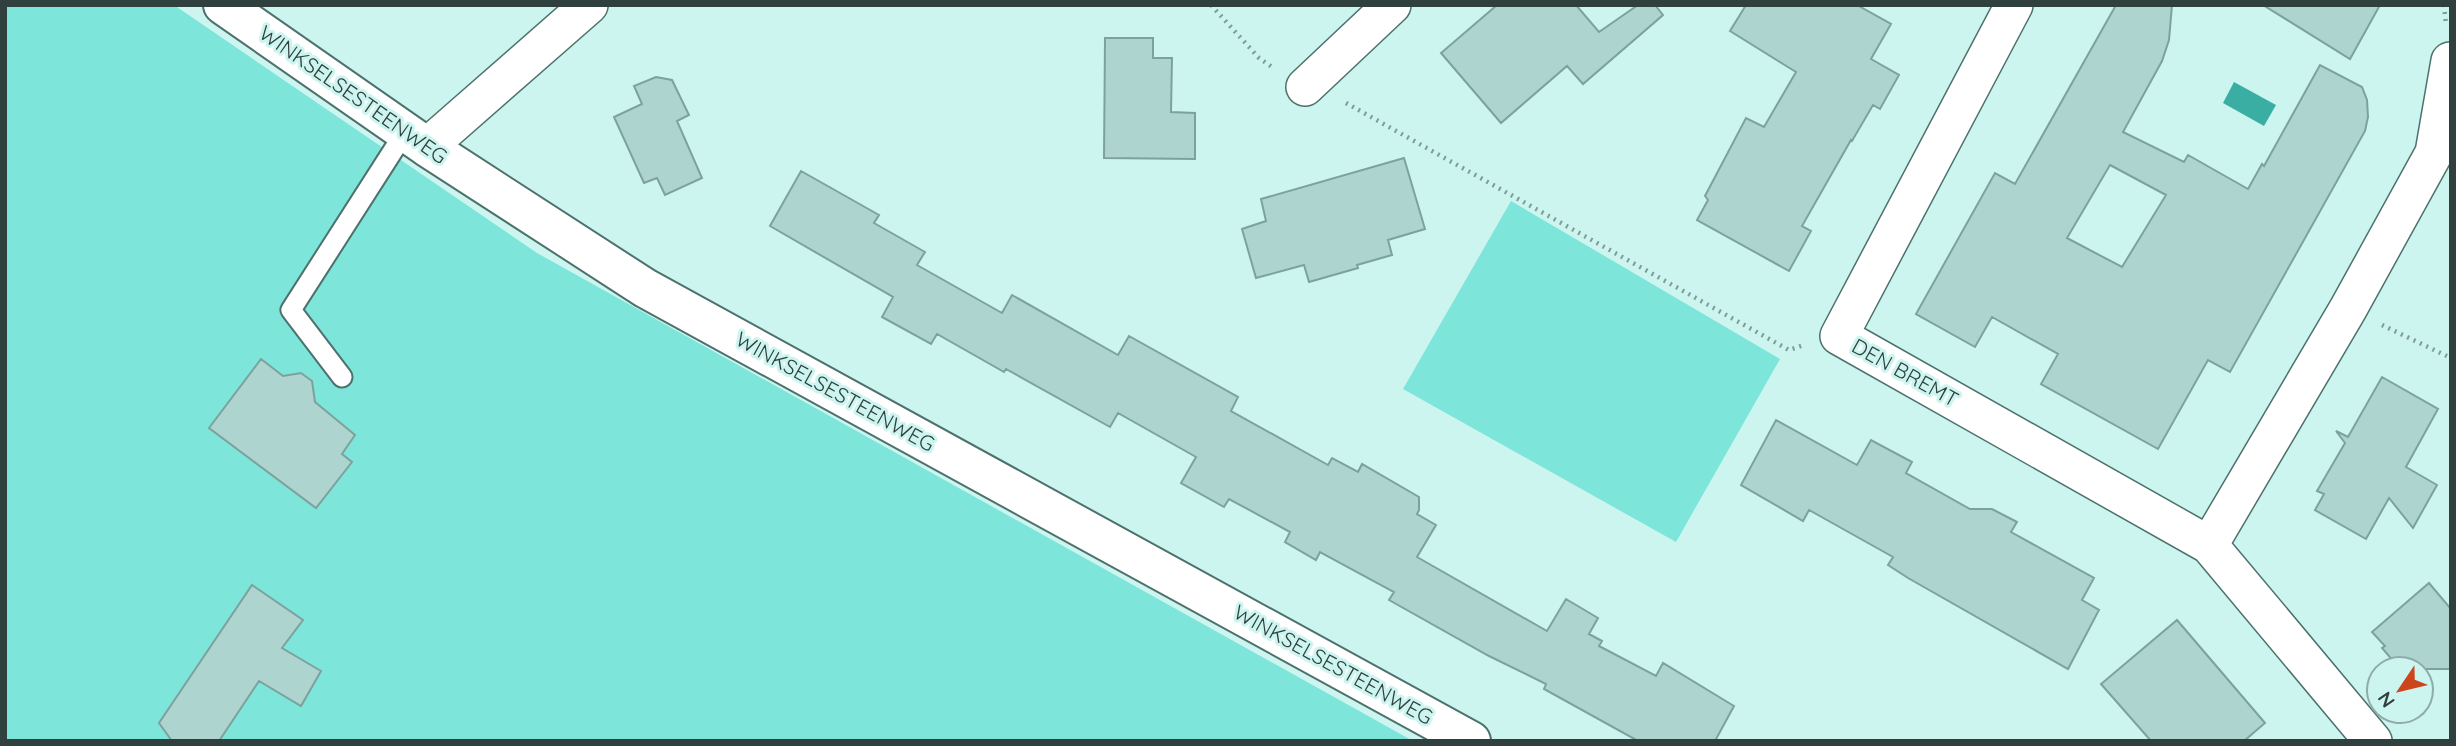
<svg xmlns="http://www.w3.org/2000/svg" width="2456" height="746" viewBox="0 0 2456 746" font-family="Quicksand,sans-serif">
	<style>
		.green { fill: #7de5da }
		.water { fill: #3baea4 }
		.building { fill: #add4cf; stroke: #7da29d; stroke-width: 2; fill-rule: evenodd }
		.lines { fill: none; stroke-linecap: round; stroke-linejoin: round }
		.service-casing { stroke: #4d716d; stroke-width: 23 }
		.minor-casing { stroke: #4d716d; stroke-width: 40 }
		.tertiary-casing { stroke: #4d716d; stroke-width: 42 }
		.path { stroke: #809c98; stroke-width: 4.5; stroke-dasharray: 2 5; stroke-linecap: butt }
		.service { stroke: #fff; stroke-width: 19 }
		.minor { stroke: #fff; stroke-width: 37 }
		.tertiary { stroke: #fff; stroke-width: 38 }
		.labels { text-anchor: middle; stroke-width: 6; stroke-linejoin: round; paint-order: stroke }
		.street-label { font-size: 21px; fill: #30403e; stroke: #cdf5f0 }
	</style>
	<rect width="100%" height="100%" fill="#cdf5f0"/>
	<!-- green -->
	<path class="green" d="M5,5H174L537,253L1413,741H5Z
		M1511,201L1780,359L1676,542L1403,389Z"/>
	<!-- water -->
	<path class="water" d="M2234,82L2276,105L2264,126L2223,103Z"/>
	<!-- building -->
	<path class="building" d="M1497,5H1576L1599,32L1638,5H1655L1663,15L1583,84L1567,66L1501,123L1441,53Z
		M1746,5H1857L1891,24L1871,59L1899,75L1880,109L1873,105L1852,141L1851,140L1802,226L1811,231L1789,271L1697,220L1708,200L1705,196L1746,118L1764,127L1796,72L1730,31Z
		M2116,5H2172L2169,40L2162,61L2123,132L2184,162L2188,155L2248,189L2262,164L2264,166L2320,65L2362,87L2367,100L2368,117L2365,131L2230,372L2208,360L2158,449L2041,384L2058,354L1992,317L1975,347L1916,314L1995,173L2015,184ZM2110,165L2166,195L2122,267L2067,238Z
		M2263,5H2380L2350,59Z
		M1105,38H1153V58H1172L1171,112L1195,113V159L1104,158Z
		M656,77L672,80L689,115L677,121L702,178L665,195L657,178L644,183L614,117L642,104L634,86Z
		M1404,158L1425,229L1388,240L1392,255L1357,265L1358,268L1309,282L1304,265L1256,278L1242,229L1266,221L1261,199Z
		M801,171L879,215L874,223L925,252L917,265L1002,313L1012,295L1118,355L1129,336L1238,397L1231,411L1328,465L1332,458L1358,472L1362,464L1419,497V510L1417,514L1436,525L1417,557L1547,631L1566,599L1598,618L1589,634L1602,641L1599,646L1656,676L1663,663L1734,706L1715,741H1638L1544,689L1546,684L1489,656L1389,600L1394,592L1320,552L1316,560L1285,542L1290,532L1229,499L1224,507L1181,483L1196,457L1118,413L1110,427L1006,369L1004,372L937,334L931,344L882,317L893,297L770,226Z
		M261,359L283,376L301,373L312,381L315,402L355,435L342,454L352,462L316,508L209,428Z
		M2382,377L2438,409L2406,467L2437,485L2413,528L2389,498L2366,539L2315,510L2324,494L2317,491L2345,443L2336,431L2348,437Z
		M1776,420L1857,465L1871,440L1912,462L1906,473L1970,509H1992L2017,522L2011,532L2094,578L2082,600L2099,610L2068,669L1908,578L1888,565L1893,557L1809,510L1803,521L1741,485Z
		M2429,583L2451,609V669H2400L2382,648L2385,646L2372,632Z
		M252,585L303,620L282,648L321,671L301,706L259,681L219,741H172L159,723Z
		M2177,620L2265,723L2244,741H2151L2101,684Z"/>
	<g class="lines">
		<!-- service casing -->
		<g class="service-casing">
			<path id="service" d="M342,377L291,310L405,132"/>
		</g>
		<!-- minor casing -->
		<g class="minor-casing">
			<path id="minor" d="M2014,5L1839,336L2209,545
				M1305,87L1392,5
				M427,147L589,5
				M2373,741L2209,545L2348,309L2434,153L2450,61"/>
		</g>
		<!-- tertiary casing -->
		<g class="tertiary-casing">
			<path id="tertiary" d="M223,5L427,147L645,288L1471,741"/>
		</g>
		<!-- path -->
		<path class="path" d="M1211,5L1259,58L1272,67
			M2444,5L2446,25
			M1346,103L1789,350L1804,345
			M2382,325L2451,358"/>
		<!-- service -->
		<use href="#service" class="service"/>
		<!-- minor -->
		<use href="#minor" class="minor"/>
		<!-- tertiary -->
		<use href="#tertiary" class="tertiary"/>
	</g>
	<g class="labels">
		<!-- street labels -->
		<g class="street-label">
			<text transform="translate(353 95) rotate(35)" y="7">WINKSELSESTEENWEG</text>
			<text transform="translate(1905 373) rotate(29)" y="7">DEN BREMT</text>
			<text transform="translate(835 392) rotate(29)" y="7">WINKSELSESTEENWEG</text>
			<text transform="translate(1333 665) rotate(29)" y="7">WINKSELSESTEENWEG</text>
		</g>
	</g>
	<!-- border -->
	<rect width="2456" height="746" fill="none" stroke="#30403e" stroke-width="14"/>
	<!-- north arrow -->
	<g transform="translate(2400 690) rotate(235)"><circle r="33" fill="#cdf5f0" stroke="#8eada9" stroke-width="2"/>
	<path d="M0-5L12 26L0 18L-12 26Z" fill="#cd451a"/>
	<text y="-10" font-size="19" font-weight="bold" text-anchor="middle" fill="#30403e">N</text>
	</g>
</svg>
